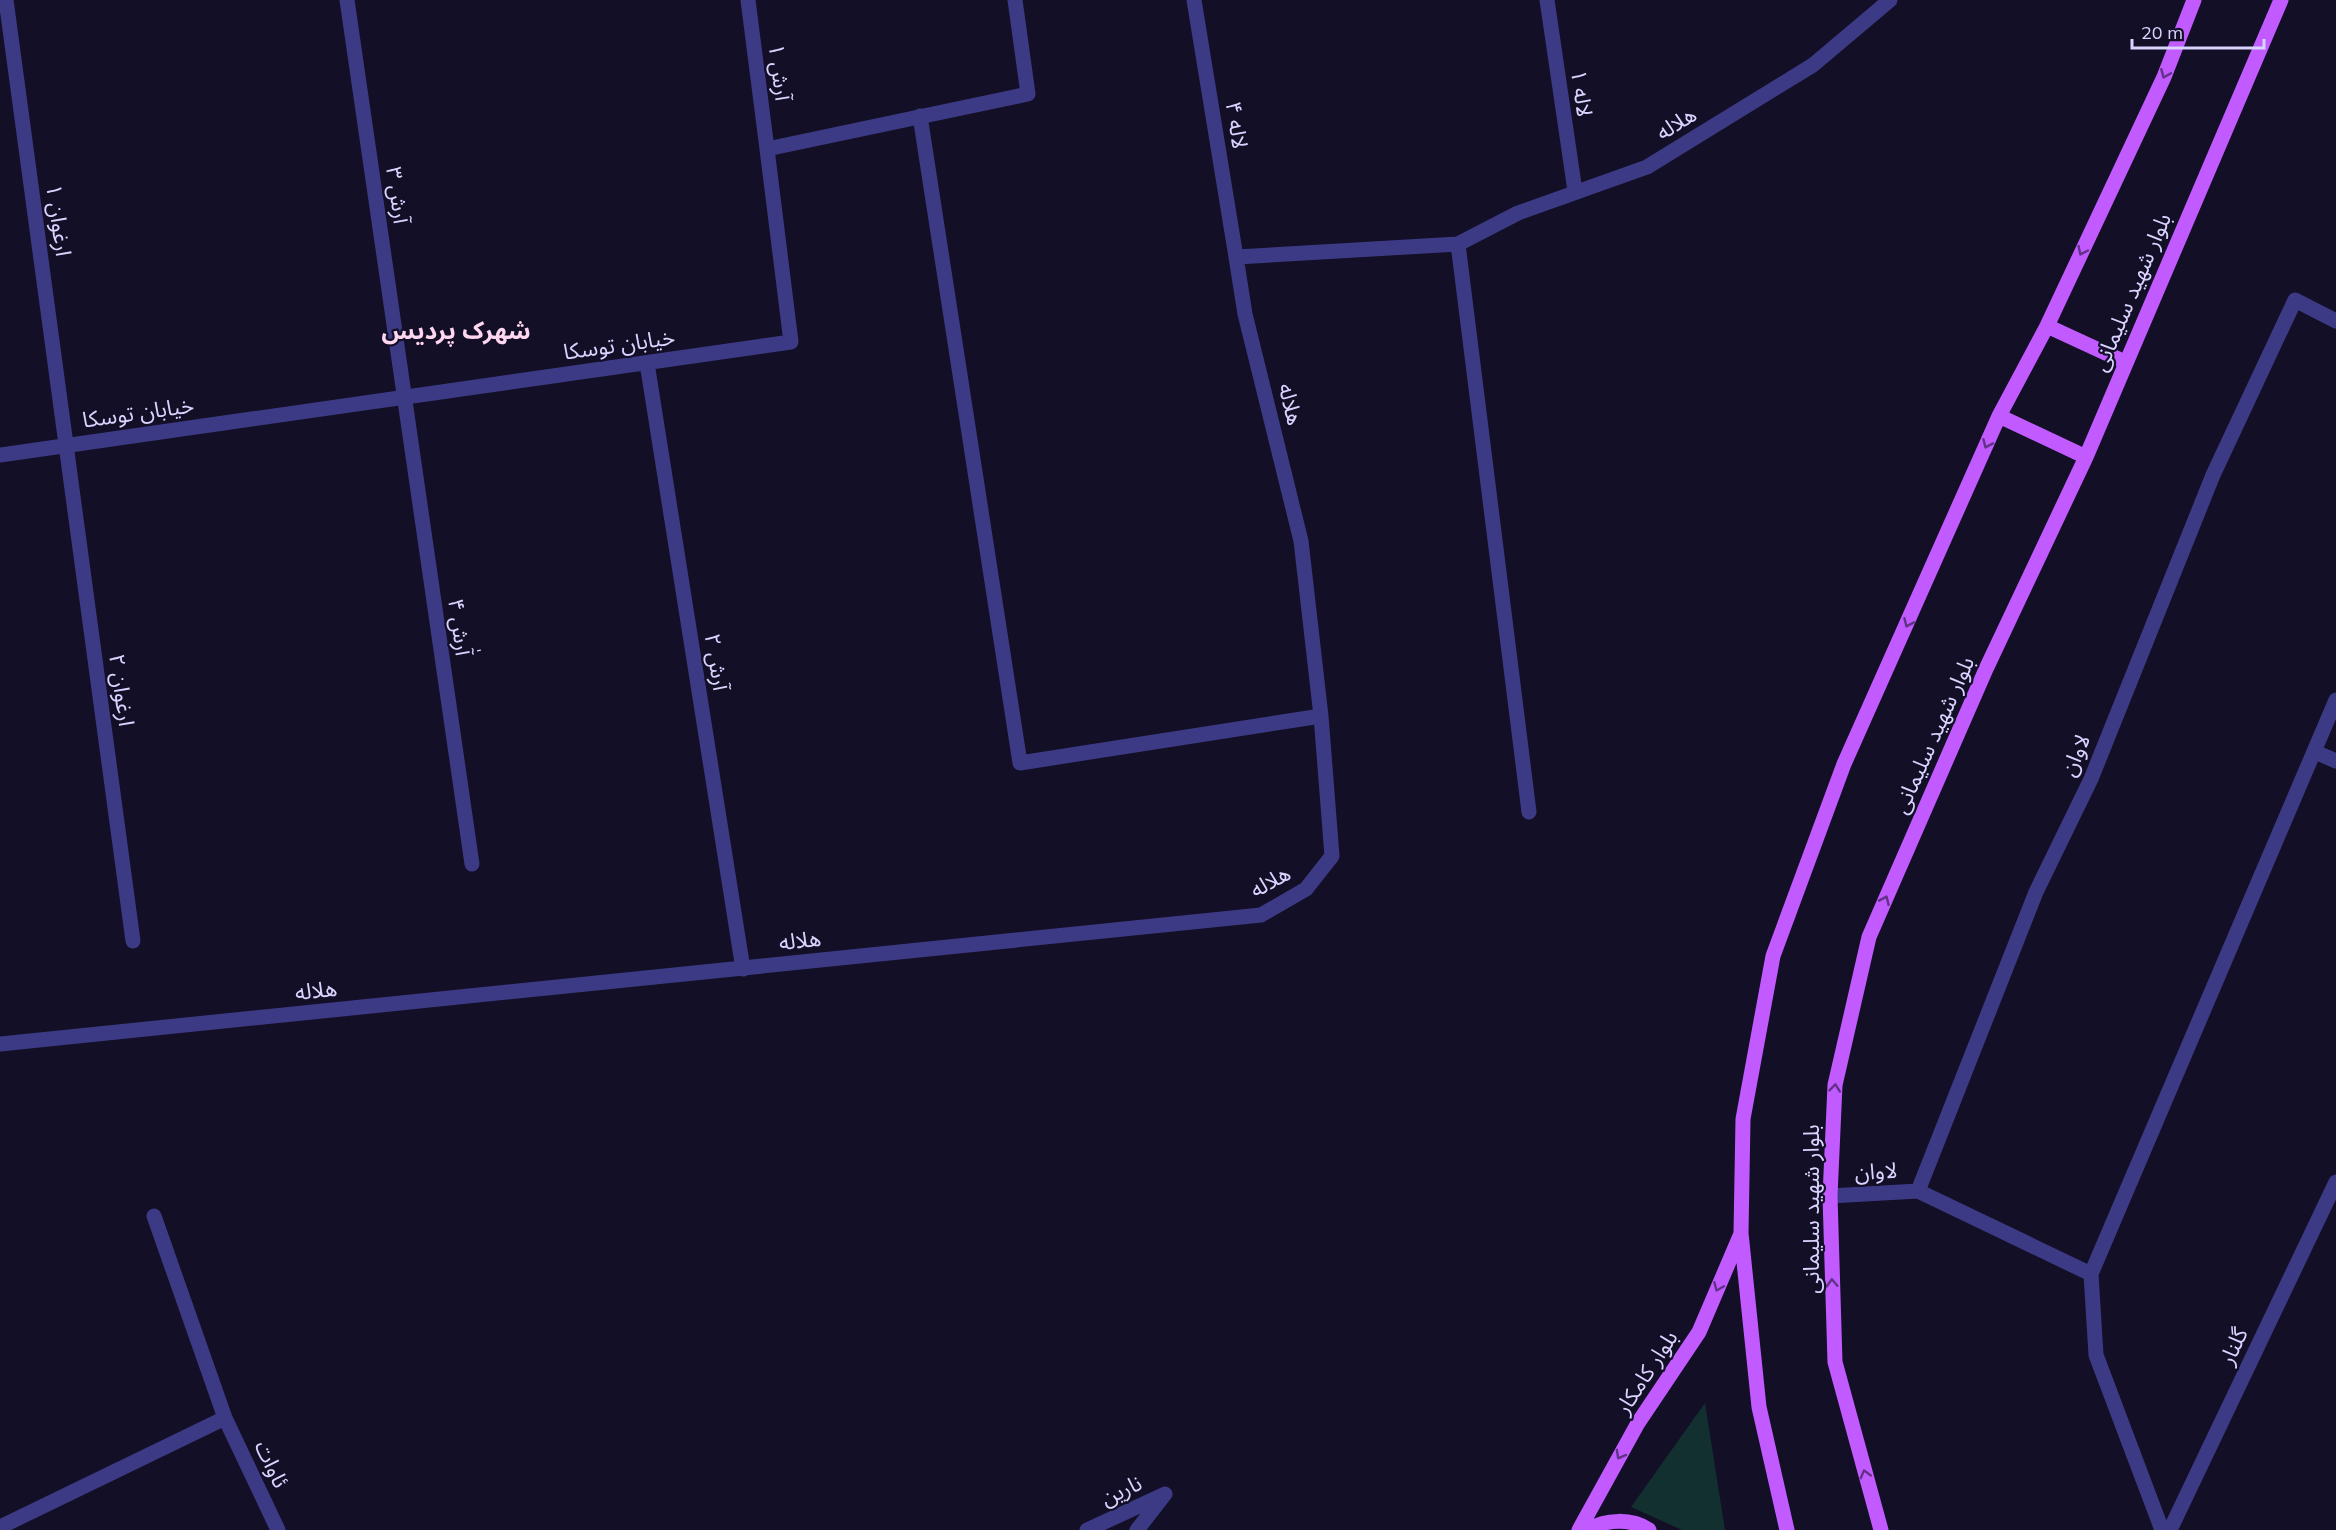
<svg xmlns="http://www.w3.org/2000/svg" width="2336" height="1530" viewBox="0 0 2336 1530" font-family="Mulish,'Noto Sans Arabic',sans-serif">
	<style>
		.green { fill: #12302f }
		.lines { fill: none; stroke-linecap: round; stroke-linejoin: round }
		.minor { stroke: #3d3a85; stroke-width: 15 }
		.major { stroke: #c25bff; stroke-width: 15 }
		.oneway { stroke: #623188 }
		.labels { text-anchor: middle; stroke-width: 4.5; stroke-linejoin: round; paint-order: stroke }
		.street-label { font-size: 22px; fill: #d9d4ff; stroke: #130f26 }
		.neighbourhood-label { font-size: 24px; font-weight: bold; fill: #ffd6f0; stroke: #130f26 }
	</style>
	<rect width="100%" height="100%" fill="#130f26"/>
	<!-- green -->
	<path class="green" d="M1705,1403L1725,1530H1682L1631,1507Z"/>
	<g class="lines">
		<!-- minor -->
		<path class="minor" d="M6,0L133,941
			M347,0L472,864
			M748,0L767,149
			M1194,0L1236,257
			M1547,0L1575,191
			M920,116L1020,763L1321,716
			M1458,244L1529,812
			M647,363L743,969
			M0,455L791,342L767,149L1028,94L1015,0
			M2315,752L2336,761
			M0,1044L1261,915L1306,889L1332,856L1321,716L1301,541L1245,314L1236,257L1458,244L1518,213L1647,167L1813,65L1890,0
			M1918,1191L2091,1274L2096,1355L2162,1530
			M1830,1196L1918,1191L2036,892L2091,779L2213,475L2295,300L2336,321
			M154,1216L225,1418L278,1530
			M2091,1274L2336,700
			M0,1527L225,1418
			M1087,1530L1165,1494L1137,1530
			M2170,1530L2336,1182"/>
		<!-- major -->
		<path class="major" d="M2047,326L2125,362
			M1999,416L2086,457
			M1579,1530L1638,1423L1699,1332L1740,1236
			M1588,1530C1605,1519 1632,1518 1649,1530
			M1787,1530L1759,1407L1741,1233L1743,1119L1773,956L1844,764L1999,416L2047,326L2164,77L2194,0
			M1881,1530L1835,1362L1830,1196L1835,1085L1869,937L1986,669L2086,457L2281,0"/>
	</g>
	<!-- one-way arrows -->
	<defs><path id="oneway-chevron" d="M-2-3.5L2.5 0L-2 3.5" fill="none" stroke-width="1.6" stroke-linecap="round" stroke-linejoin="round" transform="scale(1.5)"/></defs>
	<g class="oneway">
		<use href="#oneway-chevron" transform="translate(2165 74) rotate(113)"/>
		<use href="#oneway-chevron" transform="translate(2082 251) rotate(115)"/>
		<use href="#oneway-chevron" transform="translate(1987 444) rotate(114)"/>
		<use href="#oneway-chevron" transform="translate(1908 623) rotate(114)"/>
		<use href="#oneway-chevron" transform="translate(1885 900) rotate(-66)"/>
		<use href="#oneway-chevron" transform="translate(1835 1088) rotate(-84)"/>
		<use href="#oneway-chevron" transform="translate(1832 1283) rotate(-92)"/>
		<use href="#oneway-chevron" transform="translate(1718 1287) rotate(113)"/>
		<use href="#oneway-chevron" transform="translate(1620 1455) rotate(119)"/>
		<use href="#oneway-chevron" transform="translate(1865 1474) rotate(-105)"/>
	</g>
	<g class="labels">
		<!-- street labels -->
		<g class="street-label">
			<text transform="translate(780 72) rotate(83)" y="8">آرش ۱</text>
			<text transform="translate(1582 93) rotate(82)" y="8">لاله ۱</text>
			<text transform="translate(1676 123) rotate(-32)" y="8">هلاله</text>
			<text transform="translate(1237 125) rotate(81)" y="8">لاله ۴</text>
			<text transform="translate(398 195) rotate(82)" y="8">آرش ۳</text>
			<text transform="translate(59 220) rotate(82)" y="8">ارغوان ۱</text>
			<text transform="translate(2131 292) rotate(-67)" y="8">بلوار شهید سلیمانی</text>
			<text transform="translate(619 344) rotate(-8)" y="8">خیابان توسکا</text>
			<text transform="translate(1291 404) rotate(76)" y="8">هلاله</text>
			<text transform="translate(138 412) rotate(-8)" y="8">خیابان توسکا</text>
			<text transform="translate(460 627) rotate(82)" y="8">آٰرش ۴</text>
			<text transform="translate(717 662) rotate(81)" y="8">آرش ۲</text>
			<text transform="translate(122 690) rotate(82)" y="8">ارغوان ۲</text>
			<text transform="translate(1933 735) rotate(-66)" y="8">بلوار شهید سلیمانی</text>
			<text transform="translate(2075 755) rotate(-67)" y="8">لاوان</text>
			<text transform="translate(1270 881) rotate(-29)" y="8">هلاله</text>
			<text transform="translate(800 940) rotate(-6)" y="8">هلاله</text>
			<text transform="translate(316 990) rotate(-6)" y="8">هلاله</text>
			<text transform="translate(1876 1171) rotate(-3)" y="8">لاوان</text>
			<text transform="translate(1811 1209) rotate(-90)" y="8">بلوار شهید سلیمانی</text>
			<text transform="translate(2233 1346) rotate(-65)" y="8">گلنار</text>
			<text transform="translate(1646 1372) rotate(-57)" y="8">بلوار کامکار</text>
			<text transform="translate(272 1464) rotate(65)" y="8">ئاوات</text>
			<text transform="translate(1121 1490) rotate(-25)" y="8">نارین</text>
		</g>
		<!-- neighbourhood labels -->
		<g class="neighbourhood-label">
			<text x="456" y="339">شهرک پردیس</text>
		</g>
	</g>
	<!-- scale -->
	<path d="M2132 39v9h132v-9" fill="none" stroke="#d9d4ff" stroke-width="3"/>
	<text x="2141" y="39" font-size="18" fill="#d9d4ff" stroke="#130f26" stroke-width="4.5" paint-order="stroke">20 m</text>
</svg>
